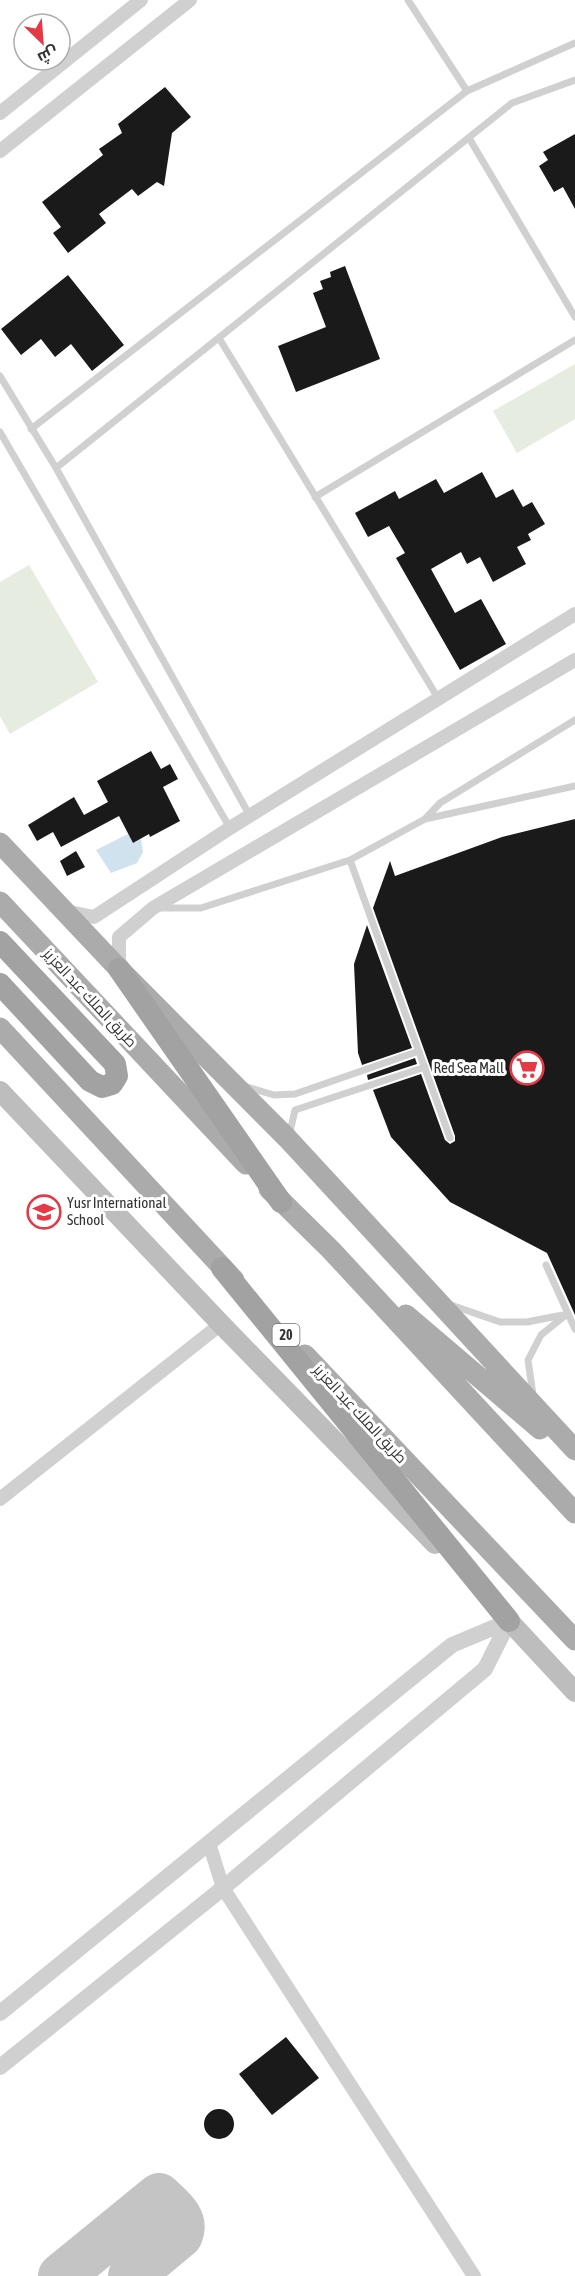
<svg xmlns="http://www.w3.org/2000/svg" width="575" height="2276" viewBox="0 0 575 2276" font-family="'Asap Condensed',Cairo,sans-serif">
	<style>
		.green { fill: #e6ecdf }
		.water { fill: #cfe2ee }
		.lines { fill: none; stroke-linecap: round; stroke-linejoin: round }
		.taxiway { stroke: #c4c4c4; stroke-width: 46 }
		.building { fill: #1a1a1a }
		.service { stroke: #d0d0d0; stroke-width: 7 }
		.minor { stroke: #d0d0d0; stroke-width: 14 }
		.tertiary { stroke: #d0d0d0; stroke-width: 16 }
		.secondary { stroke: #bdbdbd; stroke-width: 20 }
		.primary { stroke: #ababab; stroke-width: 21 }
		.trunk { stroke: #a2a2a2; stroke-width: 22 }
		.labels { text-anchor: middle; stroke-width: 6; stroke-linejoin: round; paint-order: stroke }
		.shield { fill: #fff; stroke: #707070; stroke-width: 1.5 }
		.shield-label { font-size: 14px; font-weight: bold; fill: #333 }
		.street-label { font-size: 15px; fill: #333; stroke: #fff }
		.poi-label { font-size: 15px; fill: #333; stroke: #fff; text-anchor: end }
	</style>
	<rect width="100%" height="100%" fill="#fff"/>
	<!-- green -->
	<path class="green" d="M575,364V419L517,453L493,411Z
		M29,565L98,682L10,734L0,716V582Z"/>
	<!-- water -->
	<path class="water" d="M128,834L133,843L141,839L143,852L137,863L111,873L96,850Z"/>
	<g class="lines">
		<!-- taxiway -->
		<path class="taxiway" d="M61,2276L159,2196C170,2207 187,2218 180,2235L131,2276"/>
	</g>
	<!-- building -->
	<path class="building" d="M165,87L191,117L172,133L164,186L157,182L138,196L132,189L99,214L106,223L68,253L53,233L61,227L42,202L103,155L99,149L122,133L118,124Z
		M575,134V209L563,187L554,192L539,166L548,160L543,152Z
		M345,266L380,359L296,392L278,346L326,327L313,293L323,289L320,281L331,277L330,272Z
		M68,275L124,345L92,371L71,344L55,357L41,339L21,355L1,329Z
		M482,472L496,498L513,489L523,507L532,502L545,524L528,534L531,540L517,547L526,564L493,582L480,557L467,564L461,552L431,569L455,613L481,599L506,644L460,670L396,558L405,553L389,526L368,537L355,513L395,491L399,499L436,479L444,493Z
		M151,751L161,769L170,764L178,779L163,787L180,821L150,837L149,834L133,843L119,816L61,847L53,832L37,841L28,825L74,797L84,815L108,802L97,781Z
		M575,819V1315L547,1253L450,1202L391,1137L373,1090L421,1074L445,1140L450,1144L455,1141V1136L373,908L390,861L395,876L502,837Z
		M76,851L85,867L67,876L60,861Z
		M367,925L412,1048L362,1065L358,1053L354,964Z
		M415,1058L417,1064L368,1080L367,1075Z
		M286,2037L319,2078L272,2115L239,2074Z
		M204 2124a15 15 0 1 1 30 0a15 15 0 1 1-30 0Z"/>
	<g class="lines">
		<!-- service -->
		<path class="service" d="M408,0L467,91
			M469,138L575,317
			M219,338L438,698
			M0,376L56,468L250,816
			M31,429L467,91L575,43
			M0,432L230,828
			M56,468L512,103L575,80
			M315,497L575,340
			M425,819L440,803L575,720
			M350,860L450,1138
			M159,908H201L350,860L425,819L575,786
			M247,1087L274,1095L295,1094L419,1051
			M289,1136L295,1110L425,1067
			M546,1265L575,1329
			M451,1305L500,1322H527L568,1314
			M533,1395L528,1360L541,1335L567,1314"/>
		<!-- minor -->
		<path class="minor" d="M0,113L141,0
			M0,151L190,0
			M65,911L94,917L230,828L575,614
			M119,969V937L153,908L575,660
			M0,1499L221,1324
			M209,1843L223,1888L474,2276"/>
		<!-- tertiary -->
		<path class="tertiary" d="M0,2013L452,1645L509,1621
			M0,2067L223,1888L485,1669L509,1621"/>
		<!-- secondary -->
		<path class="secondary" d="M0,1091L221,1324L435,1544
			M499,1610L575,1692"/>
		<!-- primary -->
		<path class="primary" d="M0,843L119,969L288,1139L575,1450
			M0,902L246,1164
			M0,1028L234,1280
			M269,1189L331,1250L575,1513
			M406,1315L540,1429
			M305,1355L575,1640"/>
		<!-- trunk -->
		<path class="trunk" d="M0,942L115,1064L117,1076L112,1084L102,1087L90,1081L0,984
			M119,969L281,1202
			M222,1268L509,1621"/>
	</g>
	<!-- icons -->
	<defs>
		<g id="supermarket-ring" transform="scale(1.725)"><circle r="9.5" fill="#fff" stroke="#e63946" stroke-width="1.5"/><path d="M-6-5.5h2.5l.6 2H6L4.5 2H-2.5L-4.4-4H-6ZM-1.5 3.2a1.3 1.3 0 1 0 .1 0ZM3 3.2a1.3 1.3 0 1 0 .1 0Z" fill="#e63946"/></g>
		<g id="school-ring" transform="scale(1.725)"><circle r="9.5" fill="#fff" stroke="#e63946" stroke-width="1.5"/><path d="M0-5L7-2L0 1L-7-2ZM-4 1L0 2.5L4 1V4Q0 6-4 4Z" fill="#e63946"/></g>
	</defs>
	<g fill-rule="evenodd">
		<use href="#supermarket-ring" x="527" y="1068"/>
		<use href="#school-ring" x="44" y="1212"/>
	</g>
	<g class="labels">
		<!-- shield labels -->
		<rect class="shield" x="272.5" y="1324" width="27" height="22" rx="4.5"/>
		<g class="shield-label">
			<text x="286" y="1340">20</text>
		</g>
		<!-- street labels -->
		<g class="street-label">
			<text transform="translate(90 998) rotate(47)" y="5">طريق الملك عبد العزيز</text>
			<text transform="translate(360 1414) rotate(47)" y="5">طريق الملك عبد العزيز</text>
		</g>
		<!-- poi labels -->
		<g class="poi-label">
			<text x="504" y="1073">Red Sea Mall</text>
			<text x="67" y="1208" text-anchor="start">Yusr International<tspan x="67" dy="17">School</tspan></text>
		</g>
	</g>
	<!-- north arrow -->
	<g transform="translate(42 42) rotate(155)"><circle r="28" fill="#ffffff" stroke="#adadad" stroke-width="1.5"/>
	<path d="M0-4.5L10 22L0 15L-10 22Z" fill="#e63946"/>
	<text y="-9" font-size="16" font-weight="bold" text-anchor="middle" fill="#333333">ش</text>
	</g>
</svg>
